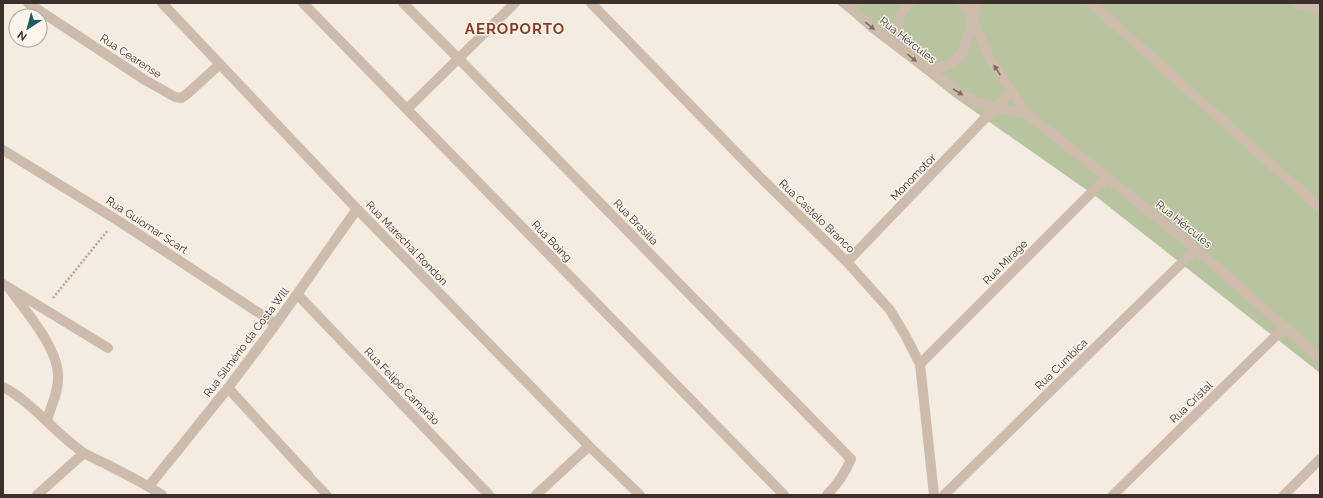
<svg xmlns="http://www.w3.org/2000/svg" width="1323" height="498" viewBox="0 0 1323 498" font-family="Raleway,sans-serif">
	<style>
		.green { fill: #b8c4a0 }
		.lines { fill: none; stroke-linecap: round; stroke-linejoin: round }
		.path { stroke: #b9a596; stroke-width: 2.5; stroke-dasharray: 2 2; stroke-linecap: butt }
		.service { stroke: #cdbbac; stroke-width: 9 }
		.minor { stroke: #cdbbac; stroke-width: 10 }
		.tertiary { stroke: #cdbbac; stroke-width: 10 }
		.oneway { fill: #7d6f65 }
		.labels { text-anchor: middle; stroke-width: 3; stroke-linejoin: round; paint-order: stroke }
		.street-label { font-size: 11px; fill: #3b302b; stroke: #fbf5ee }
		.district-label { font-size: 15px; font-weight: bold; letter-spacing: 1px; fill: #8c3b22; stroke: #fbf5ee }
	</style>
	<rect width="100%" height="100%" fill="#f4ebe1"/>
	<!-- green -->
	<path class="green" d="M836,3H1320V373L1098,198L954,97Z"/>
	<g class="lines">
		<!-- path -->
		<path class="path" d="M53,298L108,230"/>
		<!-- service -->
		<path class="service" d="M308,475L327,495"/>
		<!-- minor -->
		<path class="minor" d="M28,3L145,80L175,97L181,98L187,94L220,64
			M162,3L357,209L589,446L640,495
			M303,3L784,495
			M403,3L459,59L851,459C844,475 838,483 827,495
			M845,3L873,28L960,94L978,102L995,108L1027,114
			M962,3L965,6L972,18L991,61L1027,114L1107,177L1196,249L1320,358
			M1091,3L1320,208
			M1297,3L1320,11
			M898,46C895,30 897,14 910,3
			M926,69C972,69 965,34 978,3
			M407,109L515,3
			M3,150L117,220L276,324
			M847,262L995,108L1012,92
			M3,284L108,348
			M9,288C25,310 58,348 58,376C59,391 51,406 47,420
			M297,294L489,495
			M920,364L1107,177
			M3,387C34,403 55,434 84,453C91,457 98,460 106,464C125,474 144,483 162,495
			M228,388L308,475
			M149,486L228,388L276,324L357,209
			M37,495L84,453
			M536,495L589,446
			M944,495L1196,249
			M1113,495L1285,327
			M1284,495L1320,459"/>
		<!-- tertiary -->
		<path class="tertiary" d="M591,3L759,176L847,262L890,310L904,333L920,364L934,495"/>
	</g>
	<!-- one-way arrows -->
	<defs><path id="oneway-solid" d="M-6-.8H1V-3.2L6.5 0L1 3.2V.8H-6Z"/></defs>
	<g class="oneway">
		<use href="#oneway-solid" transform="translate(870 26) rotate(39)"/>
		<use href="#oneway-solid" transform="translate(912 58) rotate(39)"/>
		<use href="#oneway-solid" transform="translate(997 70) rotate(-123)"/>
		<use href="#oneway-solid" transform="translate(958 92) rotate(32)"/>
	</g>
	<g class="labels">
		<!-- street labels -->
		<g class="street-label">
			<text transform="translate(908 40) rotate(38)" y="4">Rua Hércules</text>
			<text transform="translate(131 56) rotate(33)" y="4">Rua Cearense</text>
			<text transform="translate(913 177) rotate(-46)" y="4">Monomotor</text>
			<text transform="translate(817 216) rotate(44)" y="4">Rua Castelo Branco</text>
			<text transform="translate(636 222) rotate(46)" y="4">Rua Brasília</text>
			<text transform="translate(1184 224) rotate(39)" y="4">Rua Hércules</text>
			<text transform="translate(147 225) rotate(33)" y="4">Rua Guiomar Scart</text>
			<text transform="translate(552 241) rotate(46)" y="4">Rua Boing</text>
			<text transform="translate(407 243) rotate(46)" y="4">Rua Marechal Rondon</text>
			<text transform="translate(1005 262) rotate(-45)" y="4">Rua Mirage</text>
			<text transform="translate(246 342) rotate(-53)" y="4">Rua Silmério da Costa Will</text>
			<text transform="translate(1061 364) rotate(-44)" y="4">Rua Cumbica</text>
			<text transform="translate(402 386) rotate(46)" y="4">Rua Felipe Camarão</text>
			<text transform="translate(1191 402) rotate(-44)" y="4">Rua Cristal</text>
		</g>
		<!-- district labels -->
		<g class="district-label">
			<text x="515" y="34">AEROPORTO</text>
		</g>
	</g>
	<!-- border -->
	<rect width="1323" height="498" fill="none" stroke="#3b302b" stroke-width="8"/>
	<!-- north arrow -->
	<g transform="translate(28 28) rotate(216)"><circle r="19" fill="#fbf5ee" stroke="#aea6a0"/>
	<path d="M0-3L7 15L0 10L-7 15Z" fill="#1f5a5e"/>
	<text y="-6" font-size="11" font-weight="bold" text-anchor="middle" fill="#3b302b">N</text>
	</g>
</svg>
